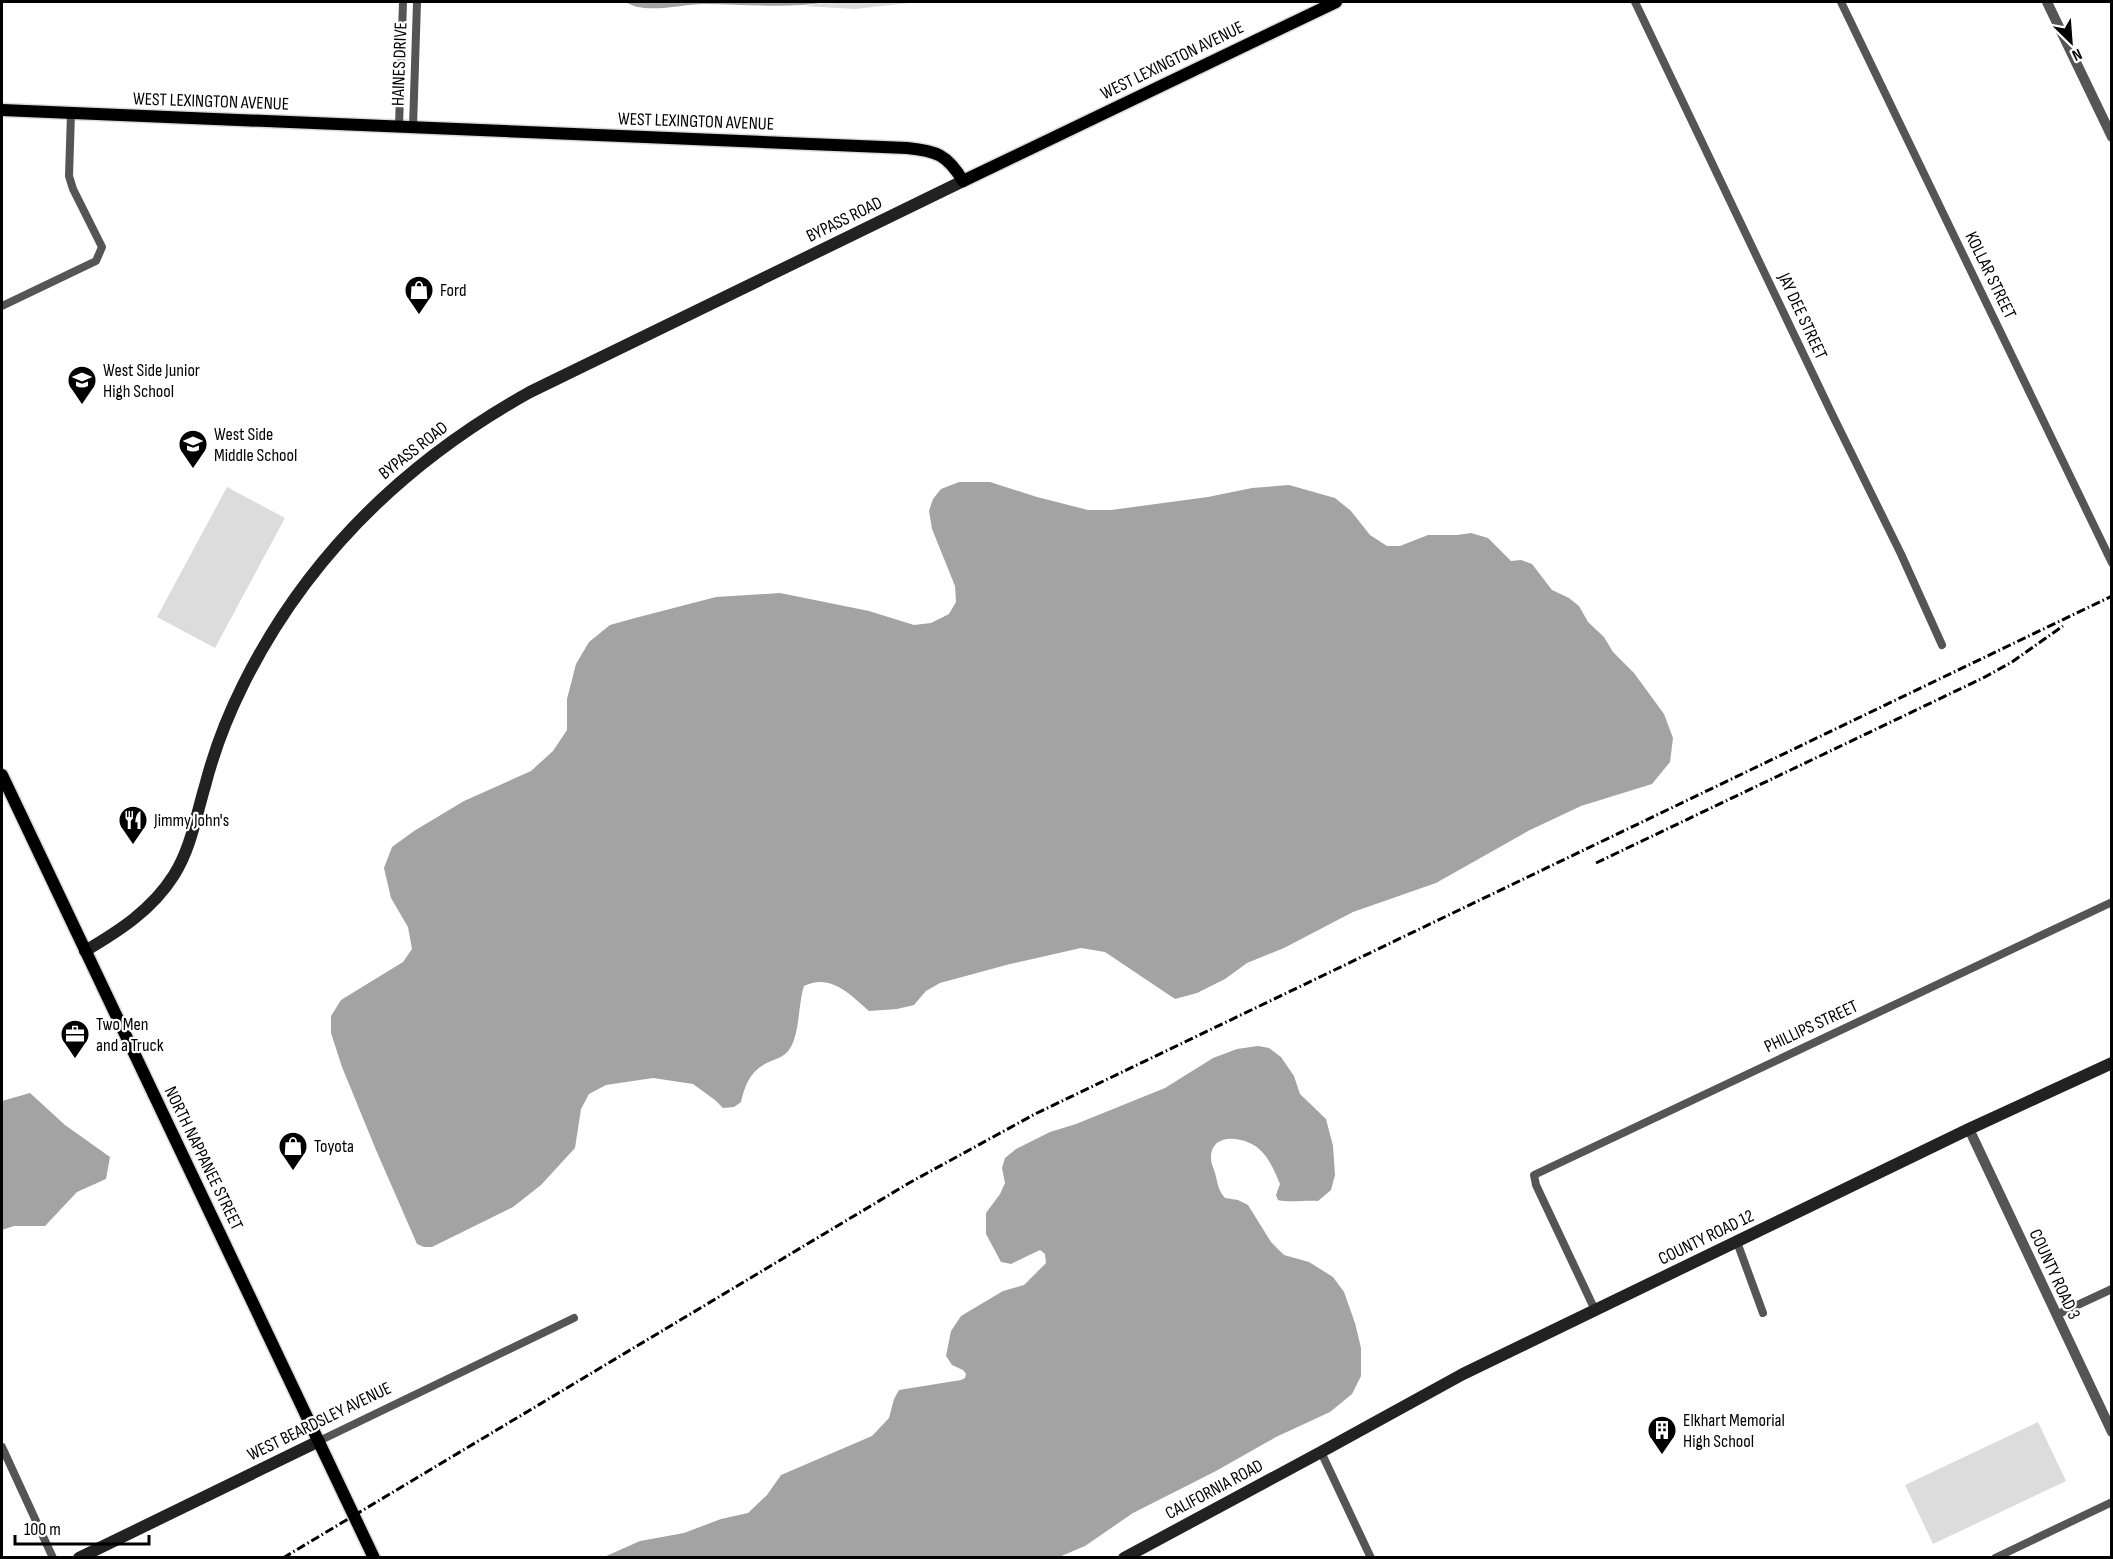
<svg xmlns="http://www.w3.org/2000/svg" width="2113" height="1559" viewBox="0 0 2113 1559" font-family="'Sofia Sans Condensed',sans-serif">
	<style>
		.green { fill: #dcdcdc }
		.water { fill: #a3a3a3 }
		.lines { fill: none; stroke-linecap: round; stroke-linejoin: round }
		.primary-casing { stroke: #dbdbdb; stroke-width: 15 }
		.minor { stroke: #555; stroke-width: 8 }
		.tertiary { stroke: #555; stroke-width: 10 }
		.secondary { stroke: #222; stroke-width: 12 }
		.primary { stroke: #000; stroke-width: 12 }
		.rail { stroke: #000; stroke-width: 3; stroke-dasharray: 9 3 1.5 3; stroke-linecap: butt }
		.labels { text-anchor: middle; stroke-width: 4.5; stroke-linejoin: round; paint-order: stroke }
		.street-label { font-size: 18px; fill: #000; stroke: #fff }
		.poi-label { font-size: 18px; fill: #000; stroke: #fff; text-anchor: start }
	</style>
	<rect width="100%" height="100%" fill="#fff"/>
	<!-- green -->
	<path class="green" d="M829,2H918L855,9L804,6Z
		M227,487L285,518L215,648L157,617Z
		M2038,1422L2066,1481L1933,1544L1905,1485Z"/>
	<!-- water -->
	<path class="water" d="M626,2H828C787,9 746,4 704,4C682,4 644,15 626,2Z
		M959,482H990L1037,497L1088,510H1111L1208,497L1252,488L1289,485L1335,498L1351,511L1370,535L1387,546H1400L1428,535H1457L1471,533L1488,538L1511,561L1521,560L1532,564L1552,590L1569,598L1579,606L1588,622L1604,637L1613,652L1634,673L1664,714L1673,738L1670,762L1652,784L1581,806L1528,831L1436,883L1353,912L1284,948L1247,963L1225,979L1197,993L1175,999L1105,952L1081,948L1010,964L940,983L926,991L914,1005L897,1009L869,1011C850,994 830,973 804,986C798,1004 800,1035 789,1050C785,1056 776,1059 769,1062C751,1070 745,1084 741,1102L734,1107L723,1108L715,1100L693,1084L653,1078L606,1085L589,1094L581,1109L575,1148L541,1185L513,1207L432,1247H424L417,1244L376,1150L342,1067L331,1033V1016L341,1000L403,962L412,949L408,927L391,898L384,868L392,847L414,831L464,801L531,771L553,751L567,730V699L576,664L589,642L610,625L635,618L716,597L780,593L869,611L914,625L931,623L949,614L956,602L955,586L932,529L929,511L933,499L941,489Z
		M1258,1046L1269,1048L1281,1057L1294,1076L1300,1094L1326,1119L1333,1146L1335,1175L1331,1190L1318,1201C1306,1200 1290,1203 1278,1200L1276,1195L1280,1184C1275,1172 1269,1157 1258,1148C1243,1136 1210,1132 1211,1159C1211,1163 1214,1169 1215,1173C1218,1184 1218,1190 1225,1198L1238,1200L1248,1205L1271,1242L1284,1255L1309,1262L1333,1277L1344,1292L1355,1323L1361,1348V1376L1352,1394L1330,1412L1276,1437L1216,1471L1133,1513L1085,1546L1059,1557H604L640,1541L684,1533L721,1519L748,1513L767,1495L781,1475L872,1436L889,1418L894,1399L899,1390L961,1380L965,1378L966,1374L963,1370L952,1365L946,1356L951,1331L961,1316L1003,1291L1024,1285L1046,1263L1045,1254L1040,1250L1011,1264L1001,1262L986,1234V1213L1000,1194L1005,1183L1002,1168L1005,1158L1016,1149L1050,1132L1076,1124L1165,1088L1213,1058L1237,1049Z
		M30,1093L65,1125L110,1157L106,1179L77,1192L45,1226H14L2,1230V1101Z"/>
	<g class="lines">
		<!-- primary casing -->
		<g class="primary-casing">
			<path id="primary" d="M2,110L907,148C936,151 947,154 963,181L1336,2
				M2,775L374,1558"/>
		</g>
		<!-- minor -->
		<path class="minor" d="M1635,2L1831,412L1901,554L1942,645
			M1841,2L2112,563
			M399,126L403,2
			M413,127L417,2
			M2,306L96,261L102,247L73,189L69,176L71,113
			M1737,1242L1763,1313
			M1595,1310L1536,1185L1534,1175L2112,902
			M2056,1315L2112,1289
			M319,1441L574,1318
			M2,1447L53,1558
			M1321,1452L1371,1558
			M1995,1558L2112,1502"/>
		<!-- tertiary -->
		<path class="tertiary" d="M2047,2L2112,137
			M1969,1129L2112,1432"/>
		<!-- secondary -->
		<path class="secondary" d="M85,951C119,931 152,910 174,875C191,848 196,816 205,786C214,751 227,717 243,685C307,556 406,461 530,392L963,181
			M79,1558L319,1441
			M1124,1558L1321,1452L1463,1374L1969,1129L2112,1063"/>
		<!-- primary -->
		<use href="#primary" class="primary"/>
		<!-- rail -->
		<path class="rail" d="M1596,863L1983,678L2012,662L2063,626
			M283,1558L909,1183L1035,1114L2112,596"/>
	</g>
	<!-- icons -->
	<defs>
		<g id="shop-pin" transform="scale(1.5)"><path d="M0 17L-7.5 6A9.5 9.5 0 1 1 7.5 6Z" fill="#000" stroke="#fff"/><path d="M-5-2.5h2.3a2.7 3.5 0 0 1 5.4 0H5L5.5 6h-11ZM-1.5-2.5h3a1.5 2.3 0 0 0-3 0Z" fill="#fff"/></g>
		<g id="school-pin" transform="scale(1.5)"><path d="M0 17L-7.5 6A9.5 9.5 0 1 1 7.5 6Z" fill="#000" stroke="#fff"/><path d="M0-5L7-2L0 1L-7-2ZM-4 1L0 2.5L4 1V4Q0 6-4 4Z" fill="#fff"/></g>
		<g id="restaurant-pin" transform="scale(1.5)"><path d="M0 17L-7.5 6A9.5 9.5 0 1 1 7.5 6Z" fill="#000" stroke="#fff"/><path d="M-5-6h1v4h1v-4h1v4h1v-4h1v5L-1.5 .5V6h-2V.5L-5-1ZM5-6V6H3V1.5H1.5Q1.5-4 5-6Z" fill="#fff"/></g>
		<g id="office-pin" transform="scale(1.5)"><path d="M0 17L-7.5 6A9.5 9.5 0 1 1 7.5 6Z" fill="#000" stroke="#fff"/><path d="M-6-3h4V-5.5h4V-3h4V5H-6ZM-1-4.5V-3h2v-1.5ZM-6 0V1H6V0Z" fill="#fff"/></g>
		<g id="building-pin" transform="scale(1.5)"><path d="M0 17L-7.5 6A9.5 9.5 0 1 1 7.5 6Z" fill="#000" stroke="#fff"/><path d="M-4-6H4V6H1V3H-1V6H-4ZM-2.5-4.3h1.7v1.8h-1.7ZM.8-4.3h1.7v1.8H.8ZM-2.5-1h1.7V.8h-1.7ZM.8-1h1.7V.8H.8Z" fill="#fff"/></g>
	</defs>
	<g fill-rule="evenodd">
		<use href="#shop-pin" x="419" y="290"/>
		<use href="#school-pin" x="82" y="380"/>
		<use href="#school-pin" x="193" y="444"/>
		<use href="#restaurant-pin" x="133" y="820"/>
		<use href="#office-pin" x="75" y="1034"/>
		<use href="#shop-pin" x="293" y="1146"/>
		<use href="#building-pin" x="1662" y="1430"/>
	</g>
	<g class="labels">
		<!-- street labels -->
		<g class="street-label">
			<text transform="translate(1172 60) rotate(-26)" y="6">WEST LEXINGTON AVENUE</text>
			<text transform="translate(399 64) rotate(-88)" y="6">HAINES DRIVE</text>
			<text transform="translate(211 101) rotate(2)" y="6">WEST LEXINGTON AVENUE</text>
			<text transform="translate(696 121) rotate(2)" y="6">WEST LEXINGTON AVENUE</text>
			<text transform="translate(844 219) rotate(-26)" y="6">BYPASS ROAD</text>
			<text transform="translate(1991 275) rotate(64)" y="6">KOLLAR STREET</text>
			<text transform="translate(1803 316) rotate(65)" y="6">JAY DEE STREET</text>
			<text transform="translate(413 450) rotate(-38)" y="6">BYPASS ROAD</text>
			<text transform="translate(1811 1026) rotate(-25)" y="6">PHILLIPS STREET</text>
			<text transform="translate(204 1158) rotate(64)" y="6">NORTH NAPPANEE STREET</text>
			<text transform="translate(1706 1237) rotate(-26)" y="6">COUNTY ROAD 12</text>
			<text transform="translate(2055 1274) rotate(65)" y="6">COUNTY ROAD 3</text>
			<text transform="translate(319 1421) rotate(-26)" y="6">WEST BEARDSLEY AVENUE</text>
			<text transform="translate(1214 1489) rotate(-28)" y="6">CALIFORNIA ROAD</text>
		</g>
		<!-- poi labels -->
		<g class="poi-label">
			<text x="440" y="296">Ford</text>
			<text x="103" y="376">West Side Junior<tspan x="103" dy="21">High School</tspan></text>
			<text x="214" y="440">West Side<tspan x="214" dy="21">Middle School</tspan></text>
			<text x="154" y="826">Jimmy John's</text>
			<text x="96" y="1030">Two Men<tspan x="96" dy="21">and a Truck</tspan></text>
			<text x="314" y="1152">Toyota</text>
			<text x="1683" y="1426">Elkhart Memorial<tspan x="1683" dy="21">High School</tspan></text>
		</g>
	</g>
	<!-- border -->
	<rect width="2113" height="1559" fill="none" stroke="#000000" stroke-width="6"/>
	<!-- north arrow -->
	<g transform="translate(2071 42) rotate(155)" stroke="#ffffff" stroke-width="4.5" paint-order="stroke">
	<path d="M0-4.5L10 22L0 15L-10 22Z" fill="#000000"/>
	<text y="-9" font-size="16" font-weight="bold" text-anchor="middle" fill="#000000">N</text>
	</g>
	<!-- scale -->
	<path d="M15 1535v9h134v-9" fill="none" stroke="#000000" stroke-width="3"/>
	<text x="24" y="1535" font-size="18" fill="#000000" stroke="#ffffff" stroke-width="4.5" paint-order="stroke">100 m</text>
</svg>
